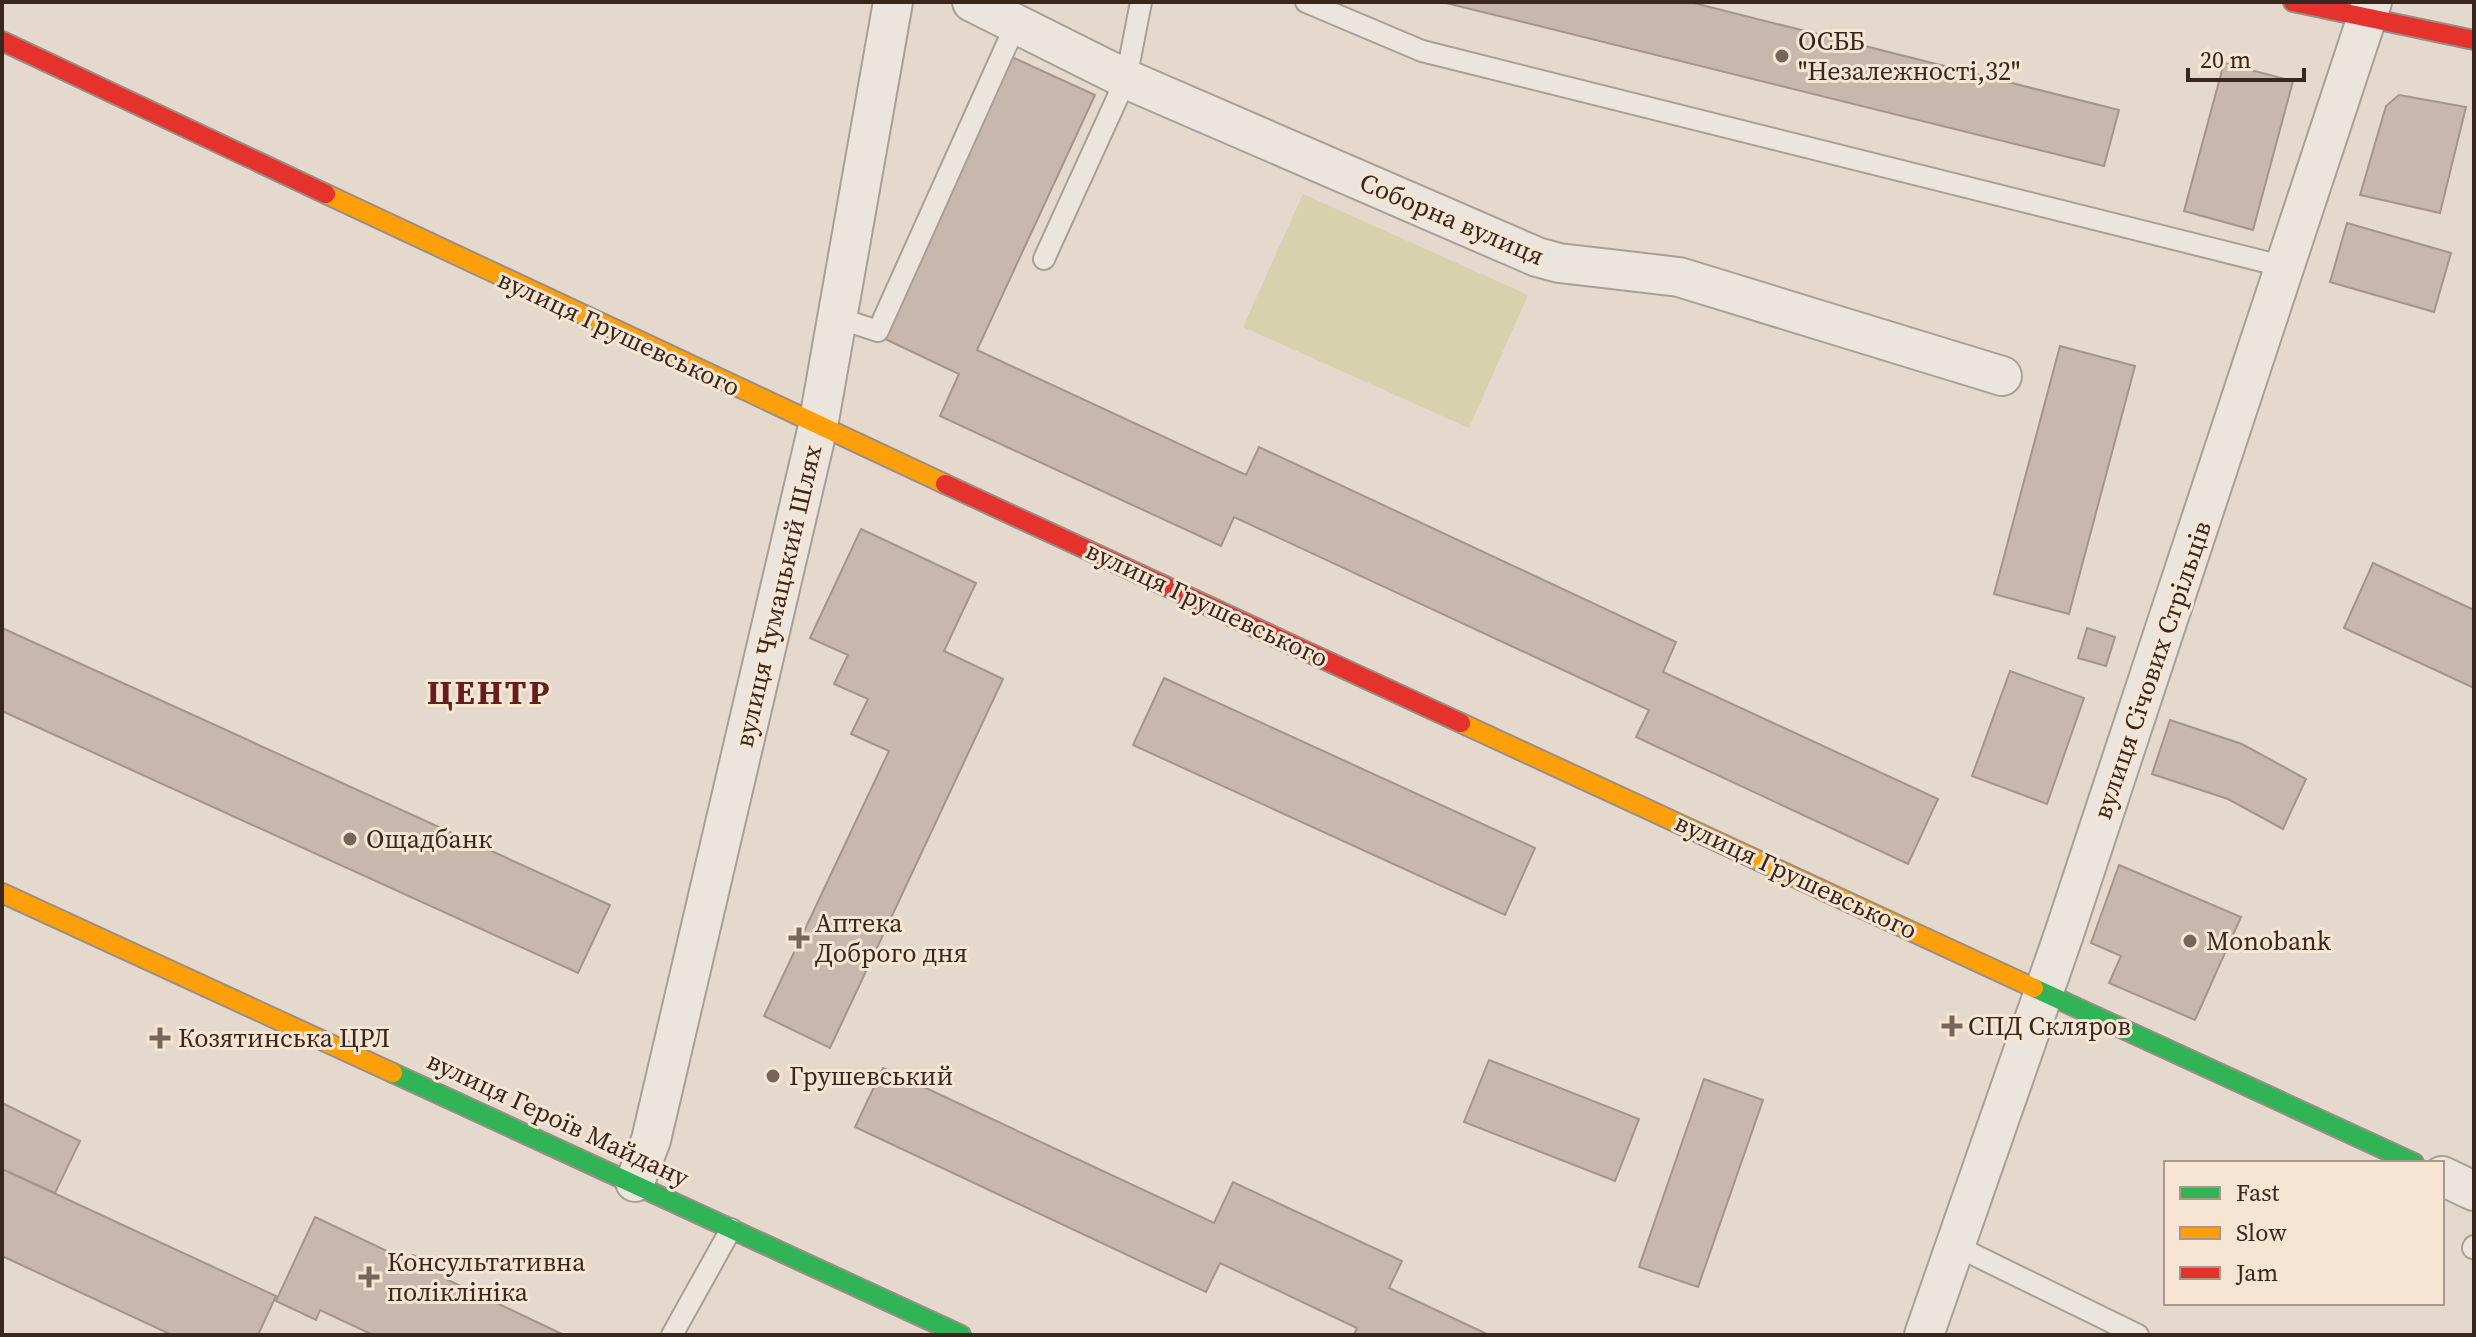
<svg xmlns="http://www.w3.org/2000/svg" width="2476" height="1337" viewBox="0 0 2476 1337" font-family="'Source Serif 4',serif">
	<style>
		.green { fill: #d7d1ae }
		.building { fill: #c8b7ad; stroke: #a5948b; stroke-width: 2 }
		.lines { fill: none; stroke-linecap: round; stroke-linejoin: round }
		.lane-casing { stroke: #a99f96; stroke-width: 24 }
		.street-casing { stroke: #a99f96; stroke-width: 42 }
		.fast-casing { stroke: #998e85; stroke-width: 22 }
		.slow-casing { stroke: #998e85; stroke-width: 22 }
		.jam-casing { stroke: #998e85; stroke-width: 22 }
		.lane { stroke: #ece5de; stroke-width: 20 }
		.street { stroke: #ece5de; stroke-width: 38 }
		.fast { stroke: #30b455; stroke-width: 18 }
		.slow { stroke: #ff9f0a; stroke-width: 18 }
		.jam { stroke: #e5322d; stroke-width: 18 }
		.poi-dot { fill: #75655a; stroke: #f6e5d2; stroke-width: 3 }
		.labels { text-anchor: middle; stroke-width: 6; stroke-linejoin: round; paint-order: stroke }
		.poi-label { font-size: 26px; fill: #39261d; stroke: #f6e5d2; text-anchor: start }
		.street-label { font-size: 26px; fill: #39261d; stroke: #f6e5d2 }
		.district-label { font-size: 34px; font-weight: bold; letter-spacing: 2px; fill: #661e1c; stroke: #f6e5d2 }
	</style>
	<rect width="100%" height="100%" fill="#e4d9cc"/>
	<!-- green -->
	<path class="green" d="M1303,194L1528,295L1469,428L1243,327Z"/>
	<!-- building -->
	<path class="building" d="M1442,2H1690L2119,110L2104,166Z
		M1012,57L1095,95L977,350L1246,475L1259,447L1676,642L1663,672L1938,799L1908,864L1636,737L1649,710L1234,517L1221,546L940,416L959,374L883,338Z
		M2224,63L2293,81L2253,230L2184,211Z
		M2399,95L2466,107L2440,213L2360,195L2386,106Z
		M2347,223L2451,253L2434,312L2330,282Z
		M2060,346L2135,366L2069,614L1994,594Z
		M861,529L976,583L944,651L1003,679L830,1048L764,1016L889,751L851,734L868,699L834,684L848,655L810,638Z
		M2373,563L2474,610V688L2344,628Z
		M2,628L610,905L578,973L2,711Z
		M2087,628L2115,637L2106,666L2078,658Z
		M2010,671L2084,698L2047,804L1972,776Z
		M1164,678L1535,848L1505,915L1133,745Z
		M2170,720L2242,744L2306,779L2283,829L2228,799L2152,774Z
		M2119,865L2241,917L2195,1020L2109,983L2121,956L2091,943Z
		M1489,1060L1639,1119L1615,1181L1464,1122Z
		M883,1068L1214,1223L1233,1182L1402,1261L1389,1288L1489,1335H1354L1357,1328L1220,1263L1206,1292L855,1127Z
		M1704,1079L1763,1100L1698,1287L1639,1267Z
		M2,1103L80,1141L55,1193L2,1169Z
		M2,1169L276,1296L258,1335H172L2,1256Z
		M315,1217L410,1262L413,1255L451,1274L448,1280L564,1335H373L320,1310L316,1320L276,1301Z"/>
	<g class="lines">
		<!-- lane casing -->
		<g class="lane-casing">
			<path id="lane" d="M1306,2L1422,51L2286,267
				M1044,259L1126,79L1141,2
				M839,309L838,318L878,331L1016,24L1012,22
				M1956,1246L2138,1335
				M2473,1248L2474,1246
				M672,1335L731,1229"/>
		</g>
		<!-- street casing -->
		<g class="street-casing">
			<path id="street" d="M972,2L1126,79L1537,257L1559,263L1679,277L2002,376
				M2442,1176L2474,1191
				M635,1182L651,1140L818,426L893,2
				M1924,1335L2064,934L2372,2"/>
		</g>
		<!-- fast casing -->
		<g class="fast-casing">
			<path id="fast" d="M2034,988L2414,1163
				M393,1073L961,1335"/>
		</g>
		<!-- slow casing -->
		<g class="slow-casing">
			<path id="slow" d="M326,194L945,484
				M1461,723L2034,988
				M2,893L393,1073"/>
		</g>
		<!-- jam casing -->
		<g class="jam-casing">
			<path id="jam" d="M2293,2L2474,40
				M2,41L326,194
				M945,484L1461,723"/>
		</g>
		<!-- lane -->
		<use href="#lane" class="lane"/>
		<!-- street -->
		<use href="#street" class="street"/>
		<!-- fast -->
		<use href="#fast" class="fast"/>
		<!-- slow -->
		<use href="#slow" class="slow"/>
		<!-- jam -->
		<use href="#jam" class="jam"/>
	</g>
	<!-- markers -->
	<g class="poi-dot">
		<circle cx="1782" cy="56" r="8"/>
		<circle cx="350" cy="839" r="8"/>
		<path d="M795 926h8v8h8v8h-8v8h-8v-8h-8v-8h8z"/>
		<circle cx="2190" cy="941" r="8"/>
		<path d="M1948 1014h8v8h8v8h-8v8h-8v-8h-8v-8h8z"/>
		<path d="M156 1026h8v8h8v8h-8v8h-8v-8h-8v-8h8z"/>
		<circle cx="773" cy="1076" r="8"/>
		<path d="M365 1265h8v8h8v8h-8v8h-8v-8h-8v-8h8z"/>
	</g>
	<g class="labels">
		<!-- poi labels -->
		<g class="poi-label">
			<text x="1798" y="50">ОСББ<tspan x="1798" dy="30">"Незалежності,32"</tspan></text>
			<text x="366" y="848">Ощадбанк</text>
			<text x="815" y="932">Аптека<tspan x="815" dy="30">Доброго дня</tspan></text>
			<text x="2206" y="950">Monobank</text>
			<text x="1968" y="1035">СПД Скляров</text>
			<text x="178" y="1047">Козятинська ЦРЛ</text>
			<text x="789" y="1085">Грушевський</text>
			<text x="387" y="1271">Консультативна<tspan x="387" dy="30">поліклініка</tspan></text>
		</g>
		<!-- street labels -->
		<g class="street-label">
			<text transform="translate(1452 219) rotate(23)" y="9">Соборна вулиця</text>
			<text transform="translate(619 333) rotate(25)" y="9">вулиця Грушевського</text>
			<text transform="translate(778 596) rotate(-77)" y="9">вулиця Чумацький Шлях</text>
			<text transform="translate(1207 604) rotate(25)" y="9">вулиця Грушевського</text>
			<text transform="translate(2152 670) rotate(-71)" y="9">вулиця Січових Стрільців</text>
			<text transform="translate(1796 876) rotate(25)" y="9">вулиця Грушевського</text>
			<text transform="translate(558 1119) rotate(25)" y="9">вулиця Героїв Майдану</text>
		</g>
		<!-- district labels -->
		<g class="district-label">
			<text x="489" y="704">ЦЕНТР</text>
		</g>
	</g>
	<!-- border -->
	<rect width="2476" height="1337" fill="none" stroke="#39261d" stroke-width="8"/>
	<!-- legend -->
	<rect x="2164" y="1161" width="280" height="144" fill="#f6e5d2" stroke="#aa998a" stroke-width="2"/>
	<rect x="2180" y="1187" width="40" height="12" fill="#30b455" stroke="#aa998a" stroke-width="2"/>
	<text x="2236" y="1201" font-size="24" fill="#39261d">Fast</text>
	<rect x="2180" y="1227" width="40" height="12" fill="#ff9f0a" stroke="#aa998a" stroke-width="2"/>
	<text x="2236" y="1241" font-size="24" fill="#39261d">Slow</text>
	<rect x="2180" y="1267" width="40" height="12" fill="#e5322d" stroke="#aa998a" stroke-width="2"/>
	<text x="2236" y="1281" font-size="24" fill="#39261d">Jam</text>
	<!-- scale -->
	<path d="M2188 68v12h116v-12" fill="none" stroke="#39261d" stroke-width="4"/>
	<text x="2200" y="68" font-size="24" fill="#39261d" stroke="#f6e5d2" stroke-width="6" paint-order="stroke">20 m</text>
</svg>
